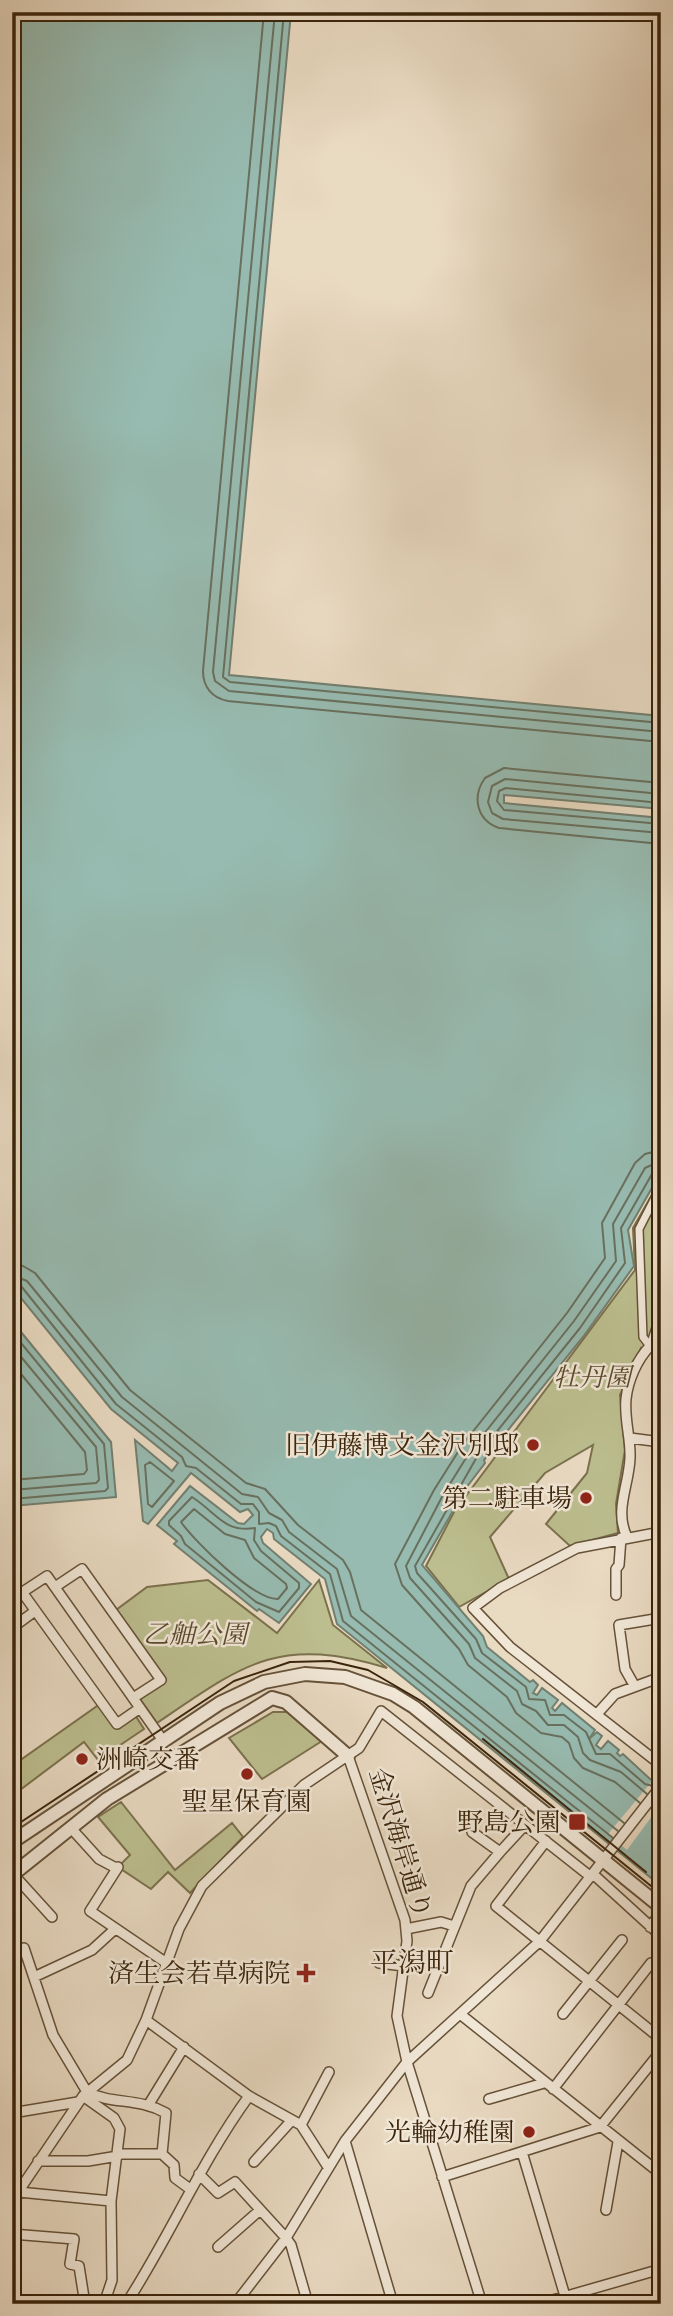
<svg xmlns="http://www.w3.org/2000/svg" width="673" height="2316" viewBox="0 0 673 2316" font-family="'IM FELL Double Pica','Noto Serif JP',serif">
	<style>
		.green { fill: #bcbe8f; stroke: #7b714d; stroke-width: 2 }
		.water { fill: #97bbb1; stroke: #727f6f; stroke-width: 2 }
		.pier { fill: #e9dac2 }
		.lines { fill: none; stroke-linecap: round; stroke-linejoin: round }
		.shore { stroke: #68705e; stroke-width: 2 }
		.pedestrian-casing { stroke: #665239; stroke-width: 10 }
		.minor-casing { stroke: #665239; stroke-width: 12 }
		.tertiary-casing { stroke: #665239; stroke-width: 16 }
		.pedestrian { stroke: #f1e7d7; stroke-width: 7 }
		.minor { stroke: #f1e7d7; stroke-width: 9 }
		.tertiary { stroke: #f1e7d7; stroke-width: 12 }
		.tram { stroke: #3a240b; stroke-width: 2 }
		.poi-dot { fill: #8f2418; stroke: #f1e7d7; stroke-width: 2.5 }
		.labels { text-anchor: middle; stroke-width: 5; stroke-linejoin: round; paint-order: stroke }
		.park-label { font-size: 26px; font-style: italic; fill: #5a4a2c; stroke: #f1e7d7 }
		.poi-label { font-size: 26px; fill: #3a240b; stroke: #f1e7d7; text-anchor: end }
		.street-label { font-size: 26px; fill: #3a240b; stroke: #f1e7d7 }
		.neighbourhood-label { font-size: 28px; fill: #3a240b; stroke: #f1e7d7 }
	</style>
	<rect width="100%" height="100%" fill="#e9dac2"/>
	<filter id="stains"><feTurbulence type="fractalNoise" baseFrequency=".00286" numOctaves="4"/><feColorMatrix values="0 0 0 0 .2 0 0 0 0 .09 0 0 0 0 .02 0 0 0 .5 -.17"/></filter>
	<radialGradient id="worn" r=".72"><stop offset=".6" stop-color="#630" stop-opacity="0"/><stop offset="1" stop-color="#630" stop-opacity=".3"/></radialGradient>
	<!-- green -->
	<path class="green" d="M661,1179V1352L641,1348L620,1395L625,1450L616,1504L618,1533L570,1546L546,1524L587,1473L593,1445L545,1473L490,1537L509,1579L459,1607L426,1566L454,1512L635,1270L633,1228Z
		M208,1580L277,1633L319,1580L333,1625L387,1668C278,1635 244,1664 157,1723L140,1699L166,1679L116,1610L147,1587Z
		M100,1704L117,1727L135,1715L144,1729L98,1760L84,1742L12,1796V1766Z
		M273,1712H287L322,1741L262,1779L229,1738Z
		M121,1802L175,1870L232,1823L243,1837L190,1893L168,1872L151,1889L118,1867L130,1855L98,1817Z"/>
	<!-- water -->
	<path class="water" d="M12,12H291L229,675L661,716V809L504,795V803L661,818V1172L628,1230L634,1266L583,1337L484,1460L485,1463L466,1488L422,1565L483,1636L487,1647L530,1682L533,1680L538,1685L533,1693L537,1695L542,1688L558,1700L552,1708L555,1711L562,1703L595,1730L589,1739L597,1732L602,1736L596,1745L601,1749L608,1741L619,1750L617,1753L620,1756L623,1754L650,1779L661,1784V1886L337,1624L325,1579L274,1539L273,1533L267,1529L261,1537L263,1543L311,1584L279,1623L259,1609L257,1611L174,1544L177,1541L157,1525L190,1486L238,1523L244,1524L253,1515L248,1509L240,1512L191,1473L148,1524L143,1521L135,1440L172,1471L178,1463L111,1409L12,1287Z
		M12,1321L111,1442L116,1497L12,1506Z"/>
	<!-- pier -->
	<path class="pier" d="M653,1780L661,1786V1804L627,1850L608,1834Z"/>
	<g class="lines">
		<!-- shore -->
		<path class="shore" d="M264,12L203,671C203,687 212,698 228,701L661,742
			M275,12L213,672L215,681L229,691L661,732
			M284,12L223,677L230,682L661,723
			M661,783L504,768L485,778C472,796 476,820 499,828L661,844
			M661,794L505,779L492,786L488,802L492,813L503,819L661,833
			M661,803L506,788L499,791L497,801L504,810L661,824
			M12,1264L23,1266L35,1273L130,1390L246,1483L265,1489L298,1525L343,1560L350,1572L361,1610L624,1823
			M12,1275L27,1281L122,1397L242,1494L258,1497L269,1513L282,1520L289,1532L337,1569L351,1616L618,1831
			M12,1284L21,1286L116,1404L182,1457L186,1466L196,1468L241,1504H253L259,1512V1524L269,1523L276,1526L281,1536L330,1574L343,1621L613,1838
			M12,1332L104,1444L108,1488L105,1491L12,1499
			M12,1346L96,1447L99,1480L96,1483L12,1490
			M12,1363L85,1452L87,1470L84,1474L12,1480
			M150,1462L174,1481L152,1507L148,1504L145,1465Z
			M192,1497C217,1513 224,1533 255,1528L254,1540L261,1551L299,1583V1588L279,1612L256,1602L185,1544L181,1536L169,1525V1521Z
			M194,1509L225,1534L245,1540L254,1558L286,1584L287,1588L278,1599C254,1600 195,1542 181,1522Z
			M653,1786L645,1784L610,1754H596L586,1732L564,1715H550L545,1700L529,1699L526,1687L482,1653L476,1639L417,1573L415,1566L478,1455L580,1328L625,1263L621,1228L652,1174L661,1170
			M647,1794L621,1772L590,1760L583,1753L578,1737L564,1725H548L536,1711L522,1704L517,1691L475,1658L469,1644L410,1578L406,1566L443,1495L471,1450L574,1321L616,1261L613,1224L645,1168L661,1161
			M640,1803L615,1782L583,1768L574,1758L569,1743L562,1737L541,1733L516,1713L507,1697L468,1665L459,1649L402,1585L395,1564L434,1490L463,1444L567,1313L605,1258L602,1223L635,1163L645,1154L661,1150"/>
		<!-- pedestrian casing -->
		<g class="pedestrian-casing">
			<path id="pedestrian" d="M650,1346L643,1337L639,1229L661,1186
				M650,1346L661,1312"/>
		</g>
		<!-- minor casing -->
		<g class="minor-casing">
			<path id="minor" d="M630,1438L661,1442
				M661,1532L577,1548L500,1588L473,1608L510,1647L661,1765
				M627,1537C614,1510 629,1486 630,1458C631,1439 624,1419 626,1399C628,1380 637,1360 650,1346
				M55,1587L82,1569L161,1680L133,1698
				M22,1592L117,1724L140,1708
				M616,1595V1569L619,1565L621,1538
				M12,1599L47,1576L164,1742
				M12,1628L35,1611
				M634,1685L625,1669L619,1625L661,1618
				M597,1714L615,1694L661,1677
				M70,1827L99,1859L116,1868
				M472,1832L500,1852L525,1825
				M546,1841L496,1906L661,2039
				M118,1867L90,1911L165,1962
				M13,1874L52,1917
				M593,1874L661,1936
				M650,1927L661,1912
				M406,1929L441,1922L454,1926
				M12,1952L24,1948L53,2035L87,2092C114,2105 136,2097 166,2113L162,2154L174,2165L175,2178L190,2189
				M379,1963L404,1966
				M34,1977L92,1950L115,1929
				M428,1993L471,1886L500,1852
				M460,2014L661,2174
				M563,2014L622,1940
				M146,2020L249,2096L301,2125L328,2167
				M553,2089L651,1963
				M83,2096L114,2118L120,2129L111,2201L112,2280L104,2304
				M489,2099L544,2083
				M149,2104L184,2047
				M12,2113L78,2102
				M301,2125L329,2072
				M345,2141L393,2304
				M522,2152L565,2296
				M119,2154H162
				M38,2161H88L118,2156
				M254,2162L292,2120
				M199,2174L218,2193L235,2182L286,2238L291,2245L308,2304
				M442,2177L600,2127L661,2051
				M19,2192L111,2201
				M12,2201L83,2096L127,2060L146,2020L179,1929L202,1886L304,1785L359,1748L381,1711L591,1877
				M606,2210L618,2142
				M12,2234L74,2239L70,2264L79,2266L85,2304
				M218,2247L260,2210
				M126,2304C170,2236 201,2162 249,2096
				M235,2304L286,2238L345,2141L407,2062L397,2016L407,1941L405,1920L348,1756
				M482,2304L407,2062L540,1941L661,1786
				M539,2304L661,2269"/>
		</g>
		<!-- tertiary casing -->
		<g class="tertiary-casing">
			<path id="tertiary" d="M12,1842L220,1703L264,1682L305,1674L345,1677L393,1694L414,1707L661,1907
				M12,1875L107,1799L272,1698L286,1702L348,1756"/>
		</g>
		<!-- pedestrian -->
		<use href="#pedestrian" class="pedestrian"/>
		<!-- minor -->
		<use href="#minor" class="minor"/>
		<!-- tertiary -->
		<use href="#tertiary" class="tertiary"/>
		<!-- tram -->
		<path class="tram" d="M483,1739L646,1872
			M12,1828L234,1681L290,1662L330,1661L368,1670L423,1702L661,1894"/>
	</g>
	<!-- markers -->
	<g class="poi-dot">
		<circle cx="533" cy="1445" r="7"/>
		<circle cx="586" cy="1498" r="7"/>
		<circle cx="82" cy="1759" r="7"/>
		<circle cx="247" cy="1774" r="7"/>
		<rect x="568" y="1813" width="18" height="18" rx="3.5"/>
		<path d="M302.5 1962.5h7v7h7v7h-7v7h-7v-7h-7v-7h7z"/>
		<circle cx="529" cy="2132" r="7"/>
	</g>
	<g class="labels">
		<!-- park labels -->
		<g class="park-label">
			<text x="592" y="1386">牡丹園</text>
			<text x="195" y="1643">乙舳公園</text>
		</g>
		<!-- poi labels -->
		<g class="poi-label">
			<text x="519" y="1454">旧伊藤博文金沢別邸</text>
			<text x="572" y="1507">第二駐車場</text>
			<text x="96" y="1768" text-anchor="start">洲崎交番</text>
			<text x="247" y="1810" text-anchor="middle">聖星保育園</text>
			<text x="561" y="1831">野島公園</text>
			<text x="290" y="1982">済生会若草病院</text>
			<text x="515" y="2141">光輪幼稚園</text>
		</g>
		<!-- street labels -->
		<g class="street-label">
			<text transform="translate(401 1843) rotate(73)" y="9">金沢海岸通り</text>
		</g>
		<!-- neighbourhood labels -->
		<g class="neighbourhood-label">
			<text x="412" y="1972">平潟町</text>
		</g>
	</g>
	<!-- margin -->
	<rect width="673" height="2316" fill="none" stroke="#e9dac2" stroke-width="42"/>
	<rect x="14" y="14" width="645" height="2288" fill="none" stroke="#3a240b" stroke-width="3.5"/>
	<rect x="21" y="21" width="631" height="2274" fill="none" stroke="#3a240b" stroke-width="2"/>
	<rect width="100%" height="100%" filter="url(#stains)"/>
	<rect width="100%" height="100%" fill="url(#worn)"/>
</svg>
